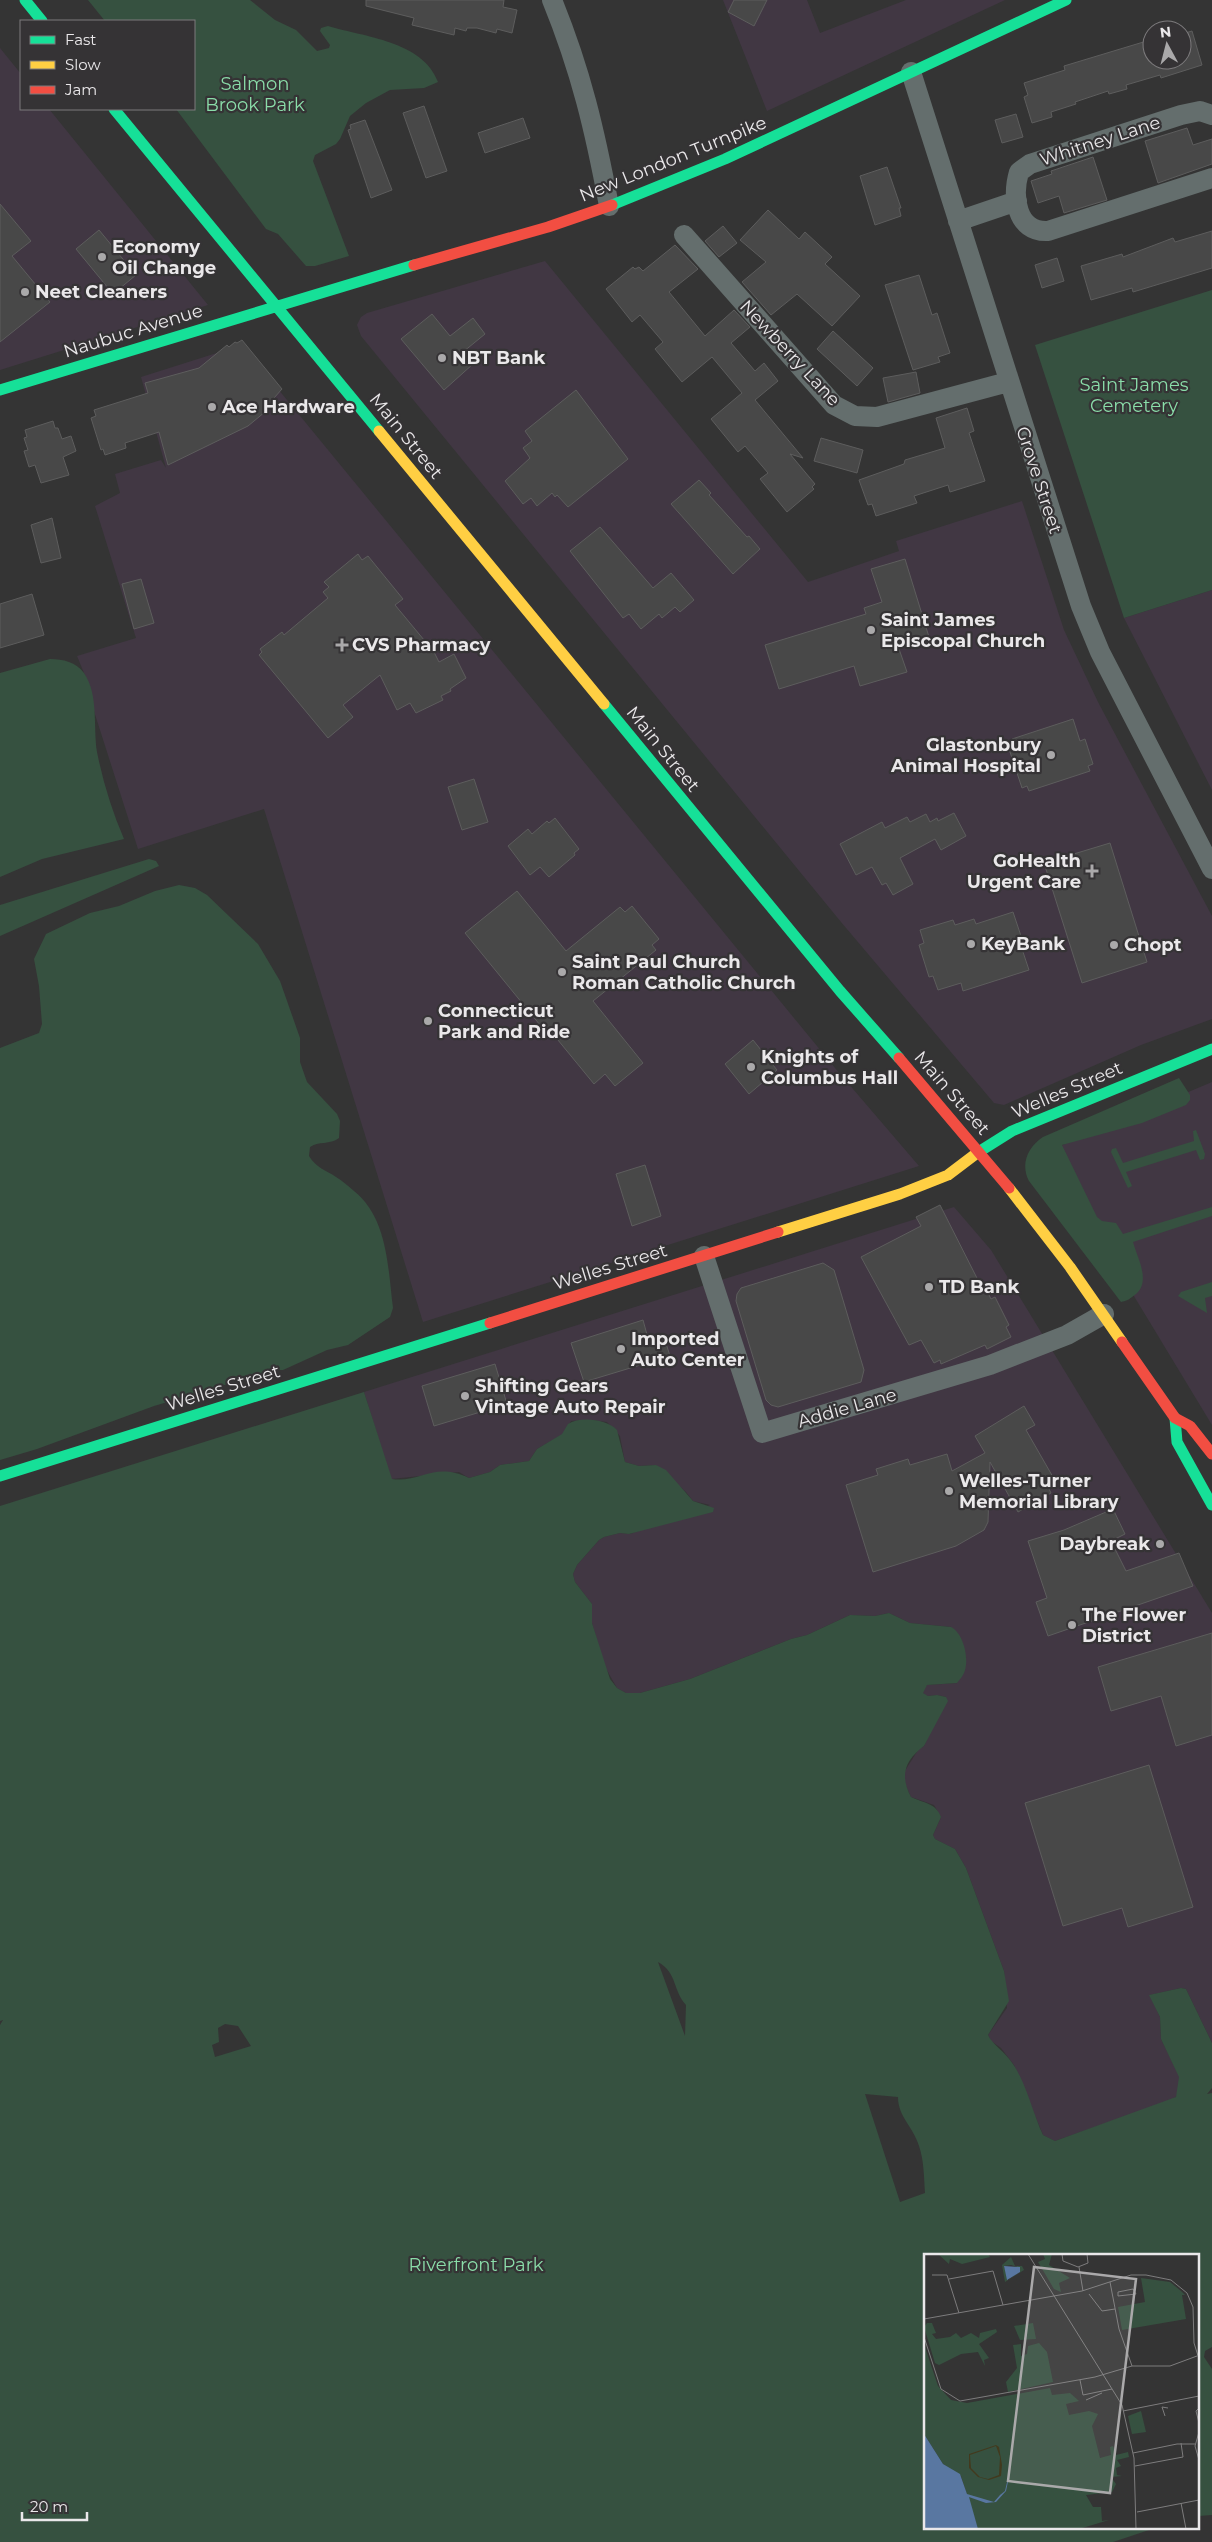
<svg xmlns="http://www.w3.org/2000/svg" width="1212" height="2542" viewBox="0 0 1212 2542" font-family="Montserrat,sans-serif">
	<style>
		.commercial { fill: #413743 }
		.green { fill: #365140; fill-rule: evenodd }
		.building { fill: #484848; stroke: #5d5d5d }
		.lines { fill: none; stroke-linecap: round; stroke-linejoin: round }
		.street { stroke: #646e6d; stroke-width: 20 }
		.fast { stroke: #16e098; stroke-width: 11 }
		.slow { stroke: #ffcf43; stroke-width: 11 }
		.jam { stroke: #f24e42; stroke-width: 11 }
		.poi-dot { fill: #aaa9aa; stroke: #353335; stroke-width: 2 }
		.labels { text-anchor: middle; stroke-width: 4.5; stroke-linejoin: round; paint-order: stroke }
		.park-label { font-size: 18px; fill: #8adda9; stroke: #353335 }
		.street-label { font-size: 18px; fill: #eae8ea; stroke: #353335 }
		.poi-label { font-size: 18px; font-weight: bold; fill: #eae8ea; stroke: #353335; text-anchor: start }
		.inset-road { fill: none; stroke: #7d7c7d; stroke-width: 1 }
		.view { fill: #aaa9aa; fill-opacity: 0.15; stroke: #aaa9aa; stroke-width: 2.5 }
		.inset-edge { fill: none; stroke: #eae8ea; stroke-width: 2.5 }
	</style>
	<rect width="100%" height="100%" fill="#343434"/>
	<!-- commercial -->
	<path class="commercial" d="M723,0H807L820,33L906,0H1005L767,111Z
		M0,48L21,74V109H49L208,305L0,370Z
		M545,261L808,582L899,551L896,541L1022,501L1064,630L1098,702L1212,916V1019L1141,1045L1004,1105L994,1103L841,922L361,336L357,325L361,317L367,313Z
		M242,345L835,1068L919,1166L423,1322L264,809L138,849L93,708L91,690L77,656L136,638L95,506L120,493L115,474L161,460L166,468L141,377Z
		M1212,590V790L1124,618Z
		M1212,1082V1425L1071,1192L1039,1155Z
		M954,1207L991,1250L1212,1613V2043L1186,1989L1181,1988L1150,1995L1160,2017L1161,2039L1180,2077L1178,2095L1172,2100L1055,2141L1043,2135L1014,2065L1001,2048L991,2041L988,2035L1007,2008L1004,1971L966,1868L955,1849L935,1839L933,1835L941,1817L934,1805L911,1797L905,1784L903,1774L918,1750L924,1746L946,1697L937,1695L928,1696L922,1693L923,1689L927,1685L957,1683L951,1627L910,1623L889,1613L875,1616L850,1615L807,1635L791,1639L690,1679L640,1693H626L617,1688L604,1665L592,1623V1604L575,1582L573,1574L577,1565L599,1540L604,1537L620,1533L630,1534L710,1505L693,1501L686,1492L656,1465L639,1466L625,1462L620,1436L607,1422L590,1420L571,1421L563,1434L537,1449L529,1461L500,1465L490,1472L469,1478L459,1472L391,1479L364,1392Z"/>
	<!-- green -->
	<path class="green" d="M88,0H250L275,20L296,30L317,51L329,48L330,45L320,31L321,28L328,26C364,37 423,41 438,82L424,88L390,90L366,103L350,116L340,139L336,144L315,155L313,161L349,256L315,266H306L278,234L266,229L176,109H194V21H105Z
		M1212,290V590L1124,618L1035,345Z
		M50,659C63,659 76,662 84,673C99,695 93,727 97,752C103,782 112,811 124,839L42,859L0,877V673Z
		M149,859L156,861L159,866L0,936V905Z
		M179,885L195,888L207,895L258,944L280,981L300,1038V1062L307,1082L337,1114L340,1121L339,1138C330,1145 318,1141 310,1147L309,1156C316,1168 326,1170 336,1177C343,1181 348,1186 354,1191C388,1218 388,1269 393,1308L390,1317L348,1345L327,1350L283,1370H274L154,1406L37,1449L0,1460V1048L39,1033L42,1024L39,986L34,959L46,934L90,913L119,906L155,891Z
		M1179,1078L1190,1095V1100L1186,1105L1142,1123L1062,1145L1097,1217L1102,1221L1116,1223L1123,1234L1212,1207V1216L1133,1242C1138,1260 1153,1284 1132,1297C1128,1300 1126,1301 1121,1302L1029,1181C1020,1164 1028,1147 1043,1137Z
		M1196,1130L1205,1154L1204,1159L1200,1160L1196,1150L1126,1172L1132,1186L1128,1188L1111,1152L1112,1149L1116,1148L1123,1163L1194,1141L1193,1131Z
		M1212,1282V1296L1205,1298L1207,1313L1178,1296L1181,1292Z
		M364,1392L392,1479C421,1483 434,1461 469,1478L490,1472L500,1465L529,1461L537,1449L562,1434L568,1424C580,1416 607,1419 617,1430L625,1462L639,1466L656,1465L666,1470L693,1501L714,1508L713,1512L629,1534L620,1533L604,1537L599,1540L577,1565L573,1574L575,1582L592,1604V1623L610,1679L617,1688L626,1693H640L690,1679L791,1639L807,1635L850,1615L875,1616L889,1613L910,1623L951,1627C963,1633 969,1657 965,1670C964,1675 960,1679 957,1683L927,1685L923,1693L928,1696L937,1695L946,1697L948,1701L924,1746C904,1761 900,1776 911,1797C923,1803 936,1803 941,1817L933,1835L935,1839L955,1849L966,1868L1004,1971L1009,2001L988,2035C992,2044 1006,2053 1013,2064C1026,2083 1033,2113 1043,2135L1055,2141L1176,2097L1179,2077L1161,2039L1160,2017L1149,1995L1181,1988L1186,1989L1212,2043V2088L1207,2094L1212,2093V2347L1205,2351L1204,2357L1212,2369V2515L1198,2516V2256H926V2528H1155L1113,2542H0V2025L3,2020L0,2021V1506ZM658,1962C677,1972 673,1991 686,2005L685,2036ZM225,2024L238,2026L251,2046L215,2057L212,2045L219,2042L218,2028ZM865,2094L898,2097C898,2117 913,2126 919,2146C924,2160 924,2178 925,2193L900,2202Z"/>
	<!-- building -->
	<path class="building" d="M366,0H504L503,7L517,10L512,33L497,29L496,33L477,28H467L466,31L455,28L454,35L412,25L414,18L366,6Z
		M734,0H767L754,26L728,12Z
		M1192,31L1202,65L1161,78L1160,75L1126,85L1127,89L1109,94L1108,91L1075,102L1076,104L1051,112L1052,117L1032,123L1024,97L1028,95L1024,83L1065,70L1064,66L1150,40L1152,44V60H1182V34Z
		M424,106L447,171L426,178L403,113Z
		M1016,114L1023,137L1002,143L995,120Z
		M523,118L530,138L485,153L478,133Z
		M365,120L392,190L371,198L348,130L351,129L350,125Z
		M1187,128L1193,145L1212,139V164L1158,183L1145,141Z
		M1093,157L1107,200L1064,213L1059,196L1038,203L1031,181L1052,174L1051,171Z
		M887,167L901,208H899L901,216L875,225L860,176Z
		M0,204L31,241L12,256L50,302L0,342Z
		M768,210L799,239L805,232L832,257L825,264L860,296L832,326L797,294L771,315L742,282L766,262L740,240Z
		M723,226L737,243L719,257L705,241Z
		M99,230L136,275L113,294L76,249Z
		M1212,231V268L1133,292L1132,288L1091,300L1081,266L1122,254L1123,257L1173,238L1175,242Z
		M675,245L698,269L669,292L705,336L734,310L750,327L731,343L755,371L764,363L778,381L755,400L803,458L790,454L815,484L812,487L814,489L787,512L760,479L768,473L745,446L738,452L711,419L742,393L712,357L682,382L655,349L663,342L640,315L632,322L606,289L633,267L635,269L639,267L643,271Z
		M1057,258L1064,281L1042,288L1035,265Z
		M919,275L932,315L937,313L950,353L938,357L940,362L913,370L885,285Z
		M432,314L450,336L473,318L485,334L463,352L473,364L444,390L401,339Z
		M833,331L873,368L857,386L817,349Z
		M242,340L282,389L274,398L277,402L248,426L168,465L159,432L125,443L126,448L105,455L103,449L101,450L91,418L96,416L94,410L148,393L145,383L199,368L227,345L229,347L235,342L237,343Z
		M916,372L920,393L888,402L883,378Z
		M576,390L628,459L568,507L557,495L555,497L552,493L537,506L531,498L523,504L505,481L530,458L523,448L532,441L525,431Z
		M967,408L974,431L969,433L985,481L950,492L948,485L914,496L917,503L876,516L872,504L868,505L859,480L904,464L905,460L945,448L936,418Z
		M53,421L55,428H58L62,439L71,436L76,451L63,457L69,475L41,483L35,465L29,467L24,451L28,450L24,438L27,437L25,430Z
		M821,438L863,450L857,473L814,461Z
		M699,480L711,493L709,495L747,537L749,536L760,549L733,574L671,504Z
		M52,518L61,558L41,563L31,525Z
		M600,527L653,588L671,573L694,600L680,612L675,607L662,618L659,614L641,629L629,614L623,618L570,551Z
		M358,554L362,560L368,556L403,599L395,605L434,652L439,662L454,654L466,678L450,689L451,691L441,696L443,700L416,713L410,703L397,710L380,675L343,705L353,717L328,738L259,655L262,652L260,649L282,632L284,635L328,598L323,592L329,587L324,582Z
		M905,559L929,637L898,646L907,672L860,686L854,666L779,689L765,645L866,614L864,608L882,602L871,569Z
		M141,579L154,623L134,629L122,584Z
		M32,594L44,635L0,648V604Z
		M1073,719L1080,741L1085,739L1093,764L1088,766L1090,771L1029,791L1027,786L1022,788L1008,746L1014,744L1012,739Z
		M474,779L488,822L462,830L448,787Z
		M954,813L966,836L941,850L935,839L900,858L913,884L893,895L886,883L882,885L872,867L856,875L840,844L882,822L885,828L907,817L910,822L926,814L930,822L937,818L938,821Z
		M555,818L579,849L574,853L575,855L549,877L540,867L530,875L508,846L528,829L532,834L547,821L549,823Z
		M1110,843L1147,962L1082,983L1044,863Z
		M517,891L566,951L620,907L625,912L632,906L659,939L652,945L656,950L593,1001L643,1063L615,1086L605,1074L594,1084L553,1034L549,1036L465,933Z
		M1013,912L1021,936L1018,937L1029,970L963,991L961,983L938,990L933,976L929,977L919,945L924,943L920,930L953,920L955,925L974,919L976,924Z
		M753,1040L777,1070L749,1094L725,1064Z
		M645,1165L661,1216L632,1226L616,1174Z
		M940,1205L983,1290L986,1289L991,1299L995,1297L1009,1325L1006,1327L1011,1337L987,1349L985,1345L941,1364L940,1360L934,1363L921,1340L909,1345L861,1257L921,1226L916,1217Z
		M823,1263L834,1270L864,1370L861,1382L778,1407L771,1405L766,1400L736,1301L737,1294L741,1288Z
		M643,1320L649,1342L664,1337L670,1356L584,1382L571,1343Z
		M495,1364L507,1404L434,1426L422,1386Z
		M1024,1406L1035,1425L1026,1430L1057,1484L1049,1489L1051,1493L1018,1512L990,1462L988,1522L984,1530L956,1546L873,1572L846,1485L878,1475L876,1469L908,1459L910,1465L947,1454L952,1471L985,1453L975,1436Z
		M1113,1509L1125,1534L1111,1541L1126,1571L1179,1553L1193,1586L1048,1636L1036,1602L1047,1598L1028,1541L1064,1530Z
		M1212,1633V1735L1176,1746L1161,1696L1111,1711L1098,1667Z
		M1149,1765L1193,1907L1128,1927L1122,1908L1063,1926L1025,1803Z"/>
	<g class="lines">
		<!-- street -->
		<path class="street" d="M552,0C581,71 595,131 609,206
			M911,72L1081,606L1100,652L1212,869
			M1212,115L1200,111L1181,115L1030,164L1019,172C1012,196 1016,233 1048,231L1212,178
			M958,221L1017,201
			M684,235L834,405L855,416L877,417L1008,382
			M704,1256L762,1433L990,1365L1067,1335L1104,1314"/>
		<!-- fast -->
		<path class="fast" d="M25,0L42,21
			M114,109L379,431
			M612,205L725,159L1066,0
			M0,390L414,265
			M604,704L840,991L899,1058
			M977,1153L1012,1131L1212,1049
			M1175,1418L1177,1442L1212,1505
			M0,1476L490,1323"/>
		<!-- slow -->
		<path class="slow" d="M379,431L604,704
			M1009,1188L1070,1267L1122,1342
			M778,1232L900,1194L948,1175L977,1153"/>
		<!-- jam -->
		<path class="jam" d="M414,265L548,227L612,205
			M899,1058L1009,1188
			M490,1323L778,1232
			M1122,1342L1175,1418L1190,1426L1212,1454"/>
	</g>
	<!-- markers -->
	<g class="poi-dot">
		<circle cx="102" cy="257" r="5"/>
		<circle cx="25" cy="292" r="5"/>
		<circle cx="442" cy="358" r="5"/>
		<circle cx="212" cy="407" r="5"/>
		<circle cx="871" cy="630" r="5"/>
		<path d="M339.5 637.5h5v5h5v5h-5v5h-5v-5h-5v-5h5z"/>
		<circle cx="1051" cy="755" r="5"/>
		<path d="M1089.5 863.5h5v5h5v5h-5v5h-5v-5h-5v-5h5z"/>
		<circle cx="971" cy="944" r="5"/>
		<circle cx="1114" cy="945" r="5"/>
		<circle cx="562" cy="972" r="5"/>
		<circle cx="428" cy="1021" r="5"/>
		<circle cx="751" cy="1067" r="5"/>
		<circle cx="929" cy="1287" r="5"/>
		<circle cx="621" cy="1349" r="5"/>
		<circle cx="465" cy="1396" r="5"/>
		<circle cx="949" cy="1491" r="5"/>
		<circle cx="1160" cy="1544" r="5"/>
		<circle cx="1072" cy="1625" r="5"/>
	</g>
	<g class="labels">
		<!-- park labels -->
		<g class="park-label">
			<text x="255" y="90">Salmon<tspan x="255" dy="21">Brook Park</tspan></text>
			<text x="1134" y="391">Saint James<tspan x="1134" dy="21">Cemetery</tspan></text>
			<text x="476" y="2271">Riverfront Park</text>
		</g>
		<!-- street labels -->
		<g class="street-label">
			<text transform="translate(1100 141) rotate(-18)" y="6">Whitney Lane</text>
			<text transform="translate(673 159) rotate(-22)" y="6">New London Turnpike</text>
			<text transform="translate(133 331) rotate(-17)" y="6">Naubuc Avenue</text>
			<text transform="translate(790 353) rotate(47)" y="6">Newberry Lane</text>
			<text transform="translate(406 436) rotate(51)" y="6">Main Street</text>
			<text transform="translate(1039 480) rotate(72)" y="6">Grove Street</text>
			<text transform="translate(663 749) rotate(51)" y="6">Main Street</text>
			<text transform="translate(1067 1090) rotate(-23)" y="6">Welles Street</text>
			<text transform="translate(952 1093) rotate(49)" y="6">Main Street</text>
			<text transform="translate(610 1267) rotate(-17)" y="6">Welles Street</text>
			<text transform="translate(223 1388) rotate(-17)" y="6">Welles Street</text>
			<text transform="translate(847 1408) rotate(-16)" y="6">Addie Lane</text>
		</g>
		<!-- poi labels -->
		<g class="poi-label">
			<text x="112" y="253">Economy<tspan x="112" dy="21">Oil Change</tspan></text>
			<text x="35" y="298">Neet Cleaners</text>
			<text x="452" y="364">NBT Bank</text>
			<text x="222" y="413">Ace Hardware</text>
			<text x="881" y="626">Saint James<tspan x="881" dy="21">Episcopal Church</tspan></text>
			<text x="352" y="651">CVS Pharmacy</text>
			<text x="1041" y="751" text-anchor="end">Glastonbury<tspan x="1041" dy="21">Animal Hospital</tspan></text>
			<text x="1081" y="867" text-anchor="end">GoHealth<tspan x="1081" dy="21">Urgent Care</tspan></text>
			<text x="981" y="950">KeyBank</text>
			<text x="1124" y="951">Chopt</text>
			<text x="572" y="968">Saint Paul Church<tspan x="572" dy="21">Roman Catholic Church</tspan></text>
			<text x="438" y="1017">Connecticut<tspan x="438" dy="21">Park and Ride</tspan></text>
			<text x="761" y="1063">Knights of<tspan x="761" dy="21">Columbus Hall</tspan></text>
			<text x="939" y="1293">TD Bank</text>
			<text x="631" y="1345">Imported<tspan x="631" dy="21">Auto Center</tspan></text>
			<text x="475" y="1392">Shifting Gears<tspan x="475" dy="21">Vintage Auto Repair</tspan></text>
			<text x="959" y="1487">Welles-Turner<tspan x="959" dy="21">Memorial Library</tspan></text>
			<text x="1150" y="1550" text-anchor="end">Daybreak</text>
			<text x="1082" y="1621">The Flower<tspan x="1082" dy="21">District</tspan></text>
		</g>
	</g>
	<!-- overview -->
	<g transform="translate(924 2254)">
		<rect width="275" height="275" fill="#343434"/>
		<path d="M14,0H64L66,3L38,10L26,5L25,10ZM119,0H128L125,11L146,24L135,29L137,38L130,35L114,8L121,5ZM87,3L91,12H98L100,16L81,28L78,11ZM87,11L96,14V18L84,26L80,12ZM217,24L246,28L257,37L261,41H258L262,65L198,76L194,53L221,48ZM3,69H8L12,79L8,80L12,85L26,83L32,79L37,84L47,79L55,84L56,79L72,75L73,78L55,90L65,104L60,106L61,112L54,98L37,100L15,111L11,109L0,73ZM109,69L112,85L96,86L90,72ZM115,89L123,98L129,128L84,138L82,128L93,114L89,91L97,90V102L103,100L104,92ZM0,90L14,132L27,146L43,149L126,134L128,141L146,139L155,147L142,150L145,161L165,157L174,160L168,172L176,204L187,201L186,193L189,192L192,201L204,198L205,203L193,206L197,212L192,214L193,221L198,222L187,223L192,230L188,238L162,241L169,253H177L178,267L185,266L155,275H54L37,222L19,210L0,180ZM217,157L222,178L208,180L204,162Z" fill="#365140" fill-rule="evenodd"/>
		<path d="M72,191L75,193L78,211L77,222L65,226L54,223L45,214V200ZM72,192L76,203L75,221L64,225L56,223L47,214L46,201Z" fill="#423a1e" fill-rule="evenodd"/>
		<path d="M80,12L96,13V18L83,26ZM0,180L19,210L36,220L43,240L70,248L76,241L81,237L84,224L85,223L82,237L72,248L62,249L45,243L54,275H0Z" fill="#5977a1"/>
		<path class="inset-road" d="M104,0L198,151L210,204L212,275M138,0L139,7L154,13L164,9L163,0M155,13L159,37M8,21H23L35,59M25,25L69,17L79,51M186,28L195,75L208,112M209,35L212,40L194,42V38ZM165,40L178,57L191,55M0,65L158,37L207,21H222L247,26L263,39L269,53L270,89L275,105M0,83L17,135L36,147L171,123L208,112H246L273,102M156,126L159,141L188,135M162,146L178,139M274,155L272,157L275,169M199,157L275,142M241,162L238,153L244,154M275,178L271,192L275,206M209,199L253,190H271M211,212L259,203L257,189M257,249L262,275M213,258L275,246"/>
		<path class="view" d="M110,13L212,25L186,239L84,227Z"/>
		<rect width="275" height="275" class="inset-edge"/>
	</g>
	<!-- legend -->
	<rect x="20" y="20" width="175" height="90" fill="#353335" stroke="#7d7b7d"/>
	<rect x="30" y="36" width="25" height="8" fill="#16e098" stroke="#7d7b7d"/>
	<text x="65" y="45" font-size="15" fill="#eae8ea">Fast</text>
	<rect x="30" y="61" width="25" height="8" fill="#ffcf43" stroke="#7d7b7d"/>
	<text x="65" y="70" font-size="15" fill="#eae8ea">Slow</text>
	<rect x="30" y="86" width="25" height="8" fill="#f24e42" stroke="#7d7b7d"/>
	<text x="65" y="95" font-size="15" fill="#eae8ea">Jam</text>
	<!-- north arrow -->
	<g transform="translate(1167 45) rotate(353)"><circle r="24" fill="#353335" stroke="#7d7b7d"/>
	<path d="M0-4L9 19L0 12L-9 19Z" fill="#aaa9aa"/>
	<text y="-8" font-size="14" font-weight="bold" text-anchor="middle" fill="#eae8ea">N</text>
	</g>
	<!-- scale -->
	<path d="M22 2512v8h65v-8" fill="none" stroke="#eae8ea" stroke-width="2.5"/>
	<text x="30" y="2512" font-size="15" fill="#eae8ea" stroke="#353335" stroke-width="4" paint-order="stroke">20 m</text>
</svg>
